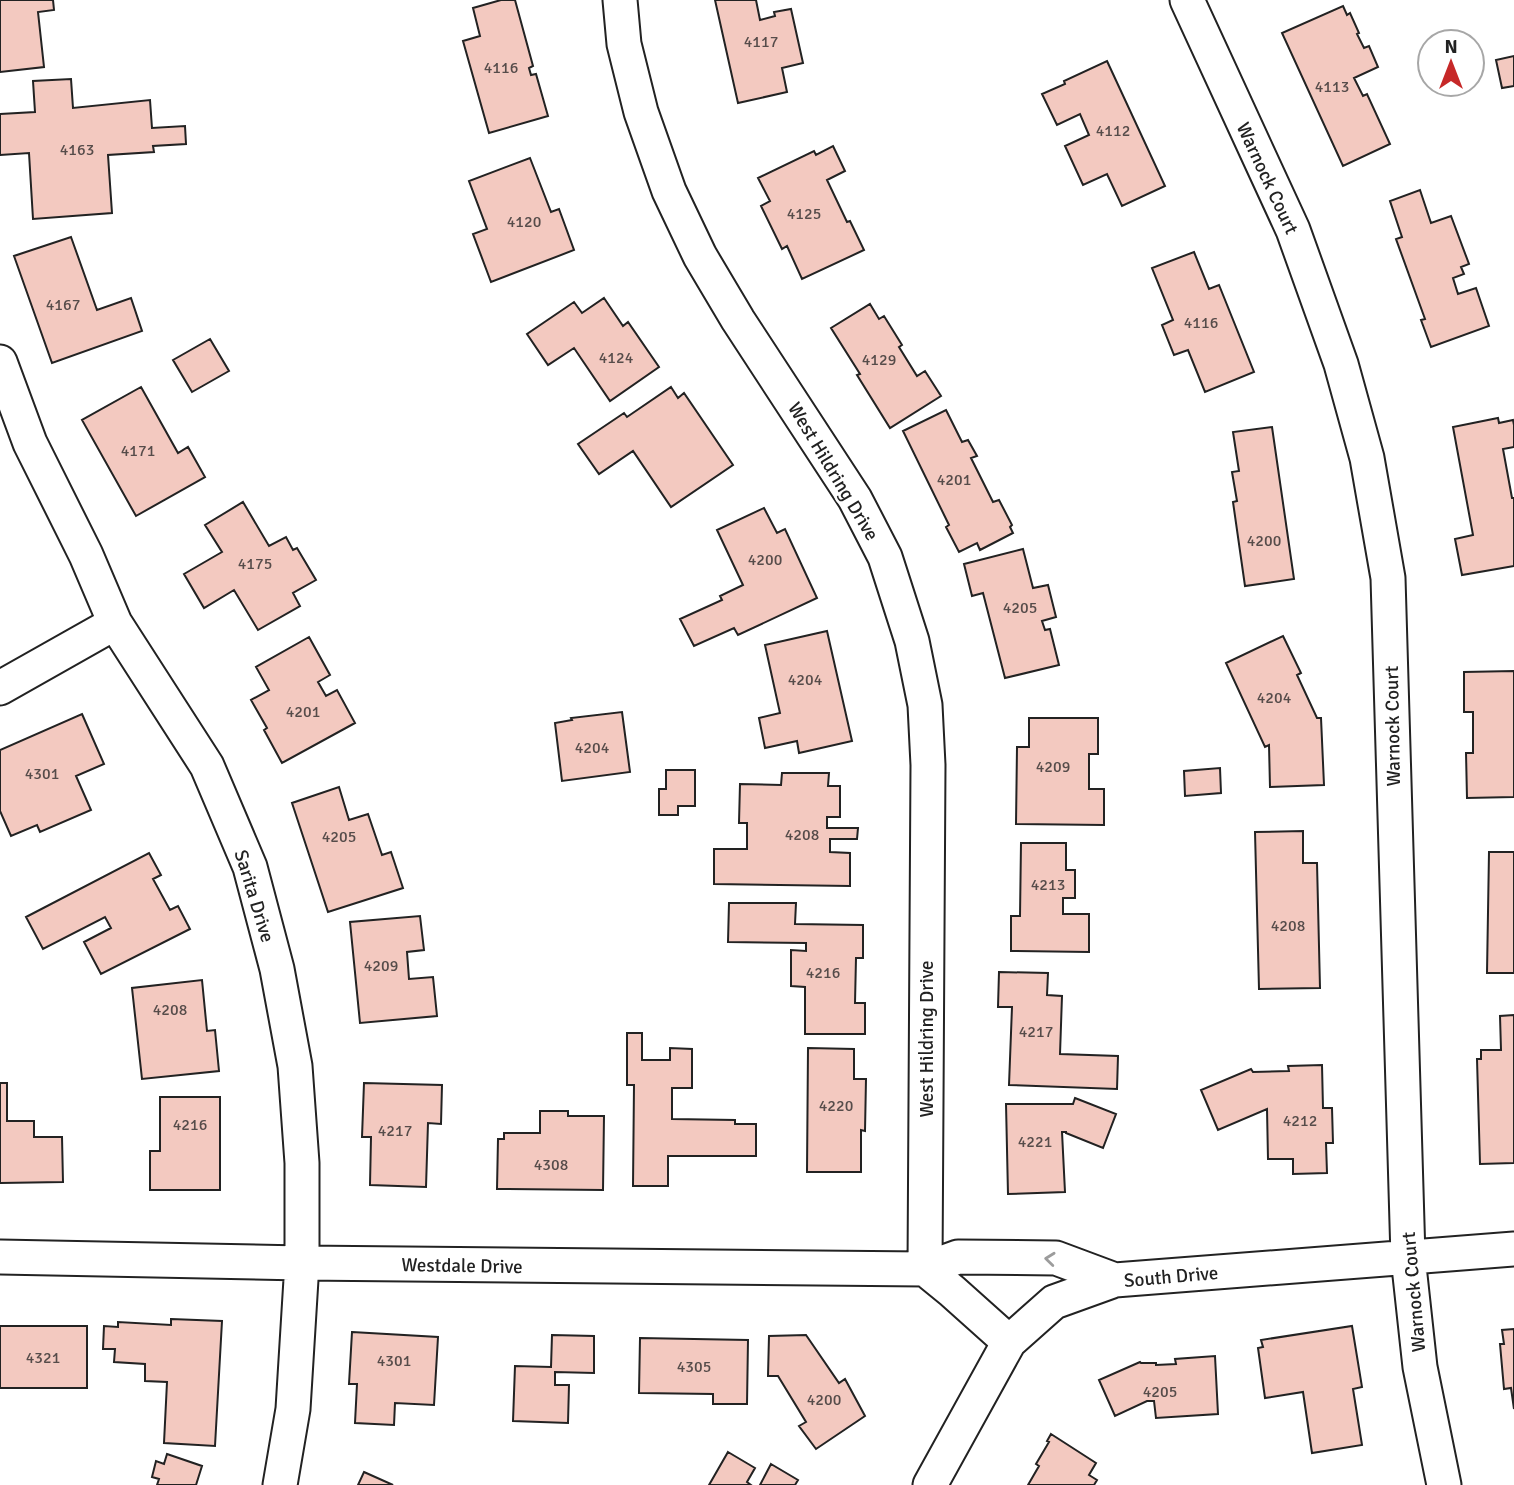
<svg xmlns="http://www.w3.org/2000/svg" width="1514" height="1485" viewBox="0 0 1514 1485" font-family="Signika,sans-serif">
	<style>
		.building { fill: #f3c9c0; stroke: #222; stroke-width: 2 }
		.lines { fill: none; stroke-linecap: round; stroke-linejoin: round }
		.minor-casing { stroke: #222; stroke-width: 37 }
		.minor { stroke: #fff; stroke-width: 33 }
		.oneway { stroke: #9c9c9c }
		.labels { text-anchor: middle; stroke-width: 5; stroke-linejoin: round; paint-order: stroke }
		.number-label { font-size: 16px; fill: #564c4a }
		.street-label { font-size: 19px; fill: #222; stroke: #fff }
	</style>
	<rect width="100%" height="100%" fill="#fff"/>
	<!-- building -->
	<path class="building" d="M0,0H53L54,10L38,12L44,67L0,72Z
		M501,0H515L533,66L529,68L531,75L536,74L548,116L489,133L463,41L480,36L473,8Z
		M715,0H756L760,20L775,16L774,12L791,9L803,63L782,68L787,92L738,103Z
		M1343,6L1347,15L1350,13L1359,33L1357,34L1364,48L1369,46L1378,67L1354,78L1363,96L1367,94L1390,144L1343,166L1282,33Z
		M1514,56V86L1502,88L1496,60Z
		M1107,61L1165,186L1122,206L1107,174L1083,185L1065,146L1089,135L1080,114L1057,125L1042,94L1065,84L1064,81Z
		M71,79L73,108L150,100L152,128L185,126L186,144L153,146L154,152L108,155L112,213L33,219L29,153L0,155V114L35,112L33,81Z
		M833,146L845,171L827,180L847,222L850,221L864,250L802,279L787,246L782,249L761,206L770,201L758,178L814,151L816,155Z
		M530,158L551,212L559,209L574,250L491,282L473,234L487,229L469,181Z
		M1420,190L1431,223L1451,216L1469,264L1461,267L1464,274L1453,278L1458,294L1476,288L1489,326L1431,347L1421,320L1425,319L1396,239L1402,237L1390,201Z
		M71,237L97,310L131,298L142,331L52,363L14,256Z
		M1194,252L1209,289L1219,285L1254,372L1205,392L1188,350L1174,355L1162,325L1173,320L1152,268Z
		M604,298L623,326L628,322L659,367L610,401L574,348L548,365L527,334L574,302L582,313Z
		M870,304L879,319L884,316L902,345L899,347L917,376L925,371L941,396L890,428L857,375L860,374L831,328Z
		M210,339L229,371L192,392L173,360Z
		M141,387L178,453L188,447L205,477L136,516L82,420Z
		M671,387L678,398L684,393L733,465L671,507L633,451L599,474L578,444L624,413L627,417Z
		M946,410L962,442L968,440L977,456L971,458L993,502L999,500L1012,525L1010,527L1013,533L980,550L977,543L959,552L946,527L949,525L903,431Z
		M1498,418L1499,423L1513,420L1514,425V447L1503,449L1512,498H1514V566L1462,575L1455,539L1473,535L1453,427Z
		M1272,427L1294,579L1245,586L1233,502L1237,501L1232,472L1239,471L1233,432Z
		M243,502L269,546L286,537L293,550L297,548L316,580L293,593L300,606L258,630L234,590L204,608L184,574L222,552L205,525Z
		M764,508L777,533L785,529L817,598L738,635L734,628L694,646L680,619L722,600L720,596L743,585L717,530Z
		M1023,549L1033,588L1048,585L1056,617L1042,621L1045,630L1050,629L1059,665L1005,678L983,593L972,596L964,564Z
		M827,631L852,741L799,753L797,741L765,748L759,718L780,713L765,645Z
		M1283,636L1301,673L1297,675L1317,718H1321L1324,785L1270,787L1269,745L1265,747L1226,663Z
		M309,637L330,675L318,682L326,696L337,690L355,723L282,763L264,730L267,728L251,700L269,690L256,667Z
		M1514,671V797L1467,798L1466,753H1473V712H1464V672Z
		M622,712L630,772L562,781L555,723L572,720L571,718Z
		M82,714L104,764L76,776L91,810L40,832L37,825L11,836L0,811V750Z
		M1029,718H1098V754H1089V789H1104V825L1016,824L1017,747H1029Z
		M1220,768L1221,793L1185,796L1184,771Z
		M666,770H695V806H678V815H659V789H666Z
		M782,773H829L828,786H840V817H827V828H858L857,839H830V852L850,853V886L714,884V849H747V823H739L740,784L781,785Z
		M339,787L349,820L368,814L382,855L391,852L403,888L328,912L292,803Z
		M1303,831V863H1317L1320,988L1259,989L1255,832Z
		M1021,843H1066V870H1075V898H1063V914H1089V952L1011,951V916H1020Z
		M1489,852H1514V973H1487Z
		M149,853L161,875L153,879L170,910L178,906L190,929L101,974L84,942L111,928L105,917L43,949L26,917Z
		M729,903H796L795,924L863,925V958H856L855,1003H865V1034H805V987L791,986V950L806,951V943L728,942Z
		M420,916L424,950L407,952L409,979L433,977L437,1016L360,1023L350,922Z
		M999,972L1048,973L1047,995L1062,996L1060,1054L1118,1056L1117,1089L1009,1085L1012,1007H998Z
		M202,980L207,1031L215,1030L219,1071L142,1079L132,988Z
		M1514,1015V1163L1480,1164L1477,1059H1481V1050H1501L1500,1016Z
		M627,1033H642V1060H670V1048L692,1049V1088H672V1119L735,1120V1124H756V1156H668V1186H633L634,1085H627Z
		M808,1048L854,1049V1079H866L865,1131L861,1130V1172H807Z
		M1322,1065L1323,1108H1332L1333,1143H1326L1327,1173L1293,1174V1159H1268L1267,1109L1218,1130L1201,1090L1251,1069L1253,1072L1289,1071L1288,1066Z
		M0,1083H7V1121H34V1137H62L63,1182L0,1183Z
		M364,1083L442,1085L441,1124L428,1123L426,1187L370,1185L371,1137H362Z
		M160,1097H220V1190H150V1151H160Z
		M1075,1098L1116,1114L1103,1148L1066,1133V1132H1062L1065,1192L1008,1194L1006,1104H1073Z
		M540,1111H568V1116H604L603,1190L497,1189L498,1139H504V1133H540Z
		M171,1319L222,1321L215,1446L164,1443L167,1382L145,1381V1364L114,1362L115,1349H103L104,1326L118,1327V1322L171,1325Z
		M0,1326H87V1388H0Z
		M1352,1326L1362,1387L1353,1389L1362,1445L1312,1453L1303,1392L1265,1398L1258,1348L1263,1347L1261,1340Z
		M1514,1329V1409L1511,1388L1504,1389L1500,1344H1504L1502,1330Z
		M352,1332L438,1337L434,1405L395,1403L394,1425L355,1423L357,1384H349Z
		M552,1335L594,1336V1373L555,1372V1385H569L568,1423L513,1421L515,1366L551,1367Z
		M806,1335L839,1383L845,1379L865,1416L816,1449L799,1426L806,1422L778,1376H768L769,1336Z
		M640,1338L748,1340L747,1404H713V1394L639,1393Z
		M1215,1356L1218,1414L1156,1418L1154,1401H1147L1115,1416L1099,1380L1140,1362L1141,1363H1156V1365L1176,1364L1175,1359Z
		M1051,1434L1096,1463L1089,1475L1097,1480L1094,1485H1028L1039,1466L1036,1464L1049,1442L1047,1441Z
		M728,1452L755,1468L747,1482L751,1485H709Z
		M167,1454L202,1466L196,1485H157L159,1479L152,1477L156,1461L164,1464Z
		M771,1464L798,1480L795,1485H760Z
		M364,1472L393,1485H358Z"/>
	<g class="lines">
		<!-- minor casing -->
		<g class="minor-casing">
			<path id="minor" d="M620,0L624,44L641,112L669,191L700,256L738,320L855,499L885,557L912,641L925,705L928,765L925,1269L958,1257L1056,1258L1115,1280
				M1187,0L1293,230L1341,364L1367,458L1388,578L1408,1257L1420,1367L1444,1485
				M0,362L30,443L86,555L115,623L207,766L250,867L277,969L295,1066L302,1163V1263L293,1409L280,1485
				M0,688L115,623
				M0,1257L302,1263L925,1269L952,1291L1009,1342
				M930,1485L1009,1342L1054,1302L1115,1280L1514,1249"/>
		</g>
		<!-- minor -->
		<use href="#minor" class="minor"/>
	</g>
	<!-- one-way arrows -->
	<defs><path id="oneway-chevron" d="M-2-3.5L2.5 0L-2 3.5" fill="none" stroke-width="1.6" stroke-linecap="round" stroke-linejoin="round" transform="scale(1.75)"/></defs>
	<use class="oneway" href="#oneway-chevron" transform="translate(1050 1259) rotate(-174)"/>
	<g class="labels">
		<!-- number labels -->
		<g class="number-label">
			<text x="761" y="47">4117</text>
			<text x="501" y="73">4116</text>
			<text x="1332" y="92">4113</text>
			<text x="1113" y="136">4112</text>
			<text x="77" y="155">4163</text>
			<text x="804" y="219">4125</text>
			<text x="524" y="227">4120</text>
			<text x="63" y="310">4167</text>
			<text x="1201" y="328">4116</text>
			<text x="616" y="363">4124</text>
			<text x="879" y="365">4129</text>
			<text x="138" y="456">4171</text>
			<text x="954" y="485">4201</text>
			<text x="1264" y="546">4200</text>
			<text x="765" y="565">4200</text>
			<text x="255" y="569">4175</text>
			<text x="1020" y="613">4205</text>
			<text x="805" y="685">4204</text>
			<text x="1274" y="703">4204</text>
			<text x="303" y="717">4201</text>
			<text x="592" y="753">4204</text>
			<text x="1053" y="772">4209</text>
			<text x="42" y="779">4301</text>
			<text x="802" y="840">4208</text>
			<text x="339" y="842">4205</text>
			<text x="1048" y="890">4213</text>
			<text x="1288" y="931">4208</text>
			<text x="381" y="971">4209</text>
			<text x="823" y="978">4216</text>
			<text x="170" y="1015">4208</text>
			<text x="1036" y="1037">4217</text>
			<text x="836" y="1111">4220</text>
			<text x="1300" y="1126">4212</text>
			<text x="190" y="1130">4216</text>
			<text x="395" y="1136">4217</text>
			<text x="1035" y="1147">4221</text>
			<text x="551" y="1170">4308</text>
			<text x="43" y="1363">4321</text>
			<text x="394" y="1366">4301</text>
			<text x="694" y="1372">4305</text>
			<text x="1160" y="1397">4205</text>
			<text x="824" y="1405">4200</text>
		</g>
		<!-- street labels -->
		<g class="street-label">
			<text transform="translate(1268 178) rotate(65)" y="7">Warnock Court</text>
			<text transform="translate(834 471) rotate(59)" y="7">West Hildring Drive</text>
			<text transform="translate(1392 726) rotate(-91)" y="7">Warnock Court</text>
			<text transform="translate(255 896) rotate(73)" y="7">Sarita Drive</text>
			<text transform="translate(926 1039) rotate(-90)" y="7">West Hildring Drive</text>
			<text transform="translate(462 1265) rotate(1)" y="7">Westdale Drive</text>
			<text transform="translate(1171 1276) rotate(-5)" y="7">South Drive</text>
			<text transform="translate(1413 1292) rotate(-95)" y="7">Warnock Court</text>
		</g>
	</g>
	<!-- north arrow -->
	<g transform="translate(1451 63)"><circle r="33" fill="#ffffff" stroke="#a7a7a7" stroke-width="2"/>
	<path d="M0-5L12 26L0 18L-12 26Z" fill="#c62828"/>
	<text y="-10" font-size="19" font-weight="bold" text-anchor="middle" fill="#222222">N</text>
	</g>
</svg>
